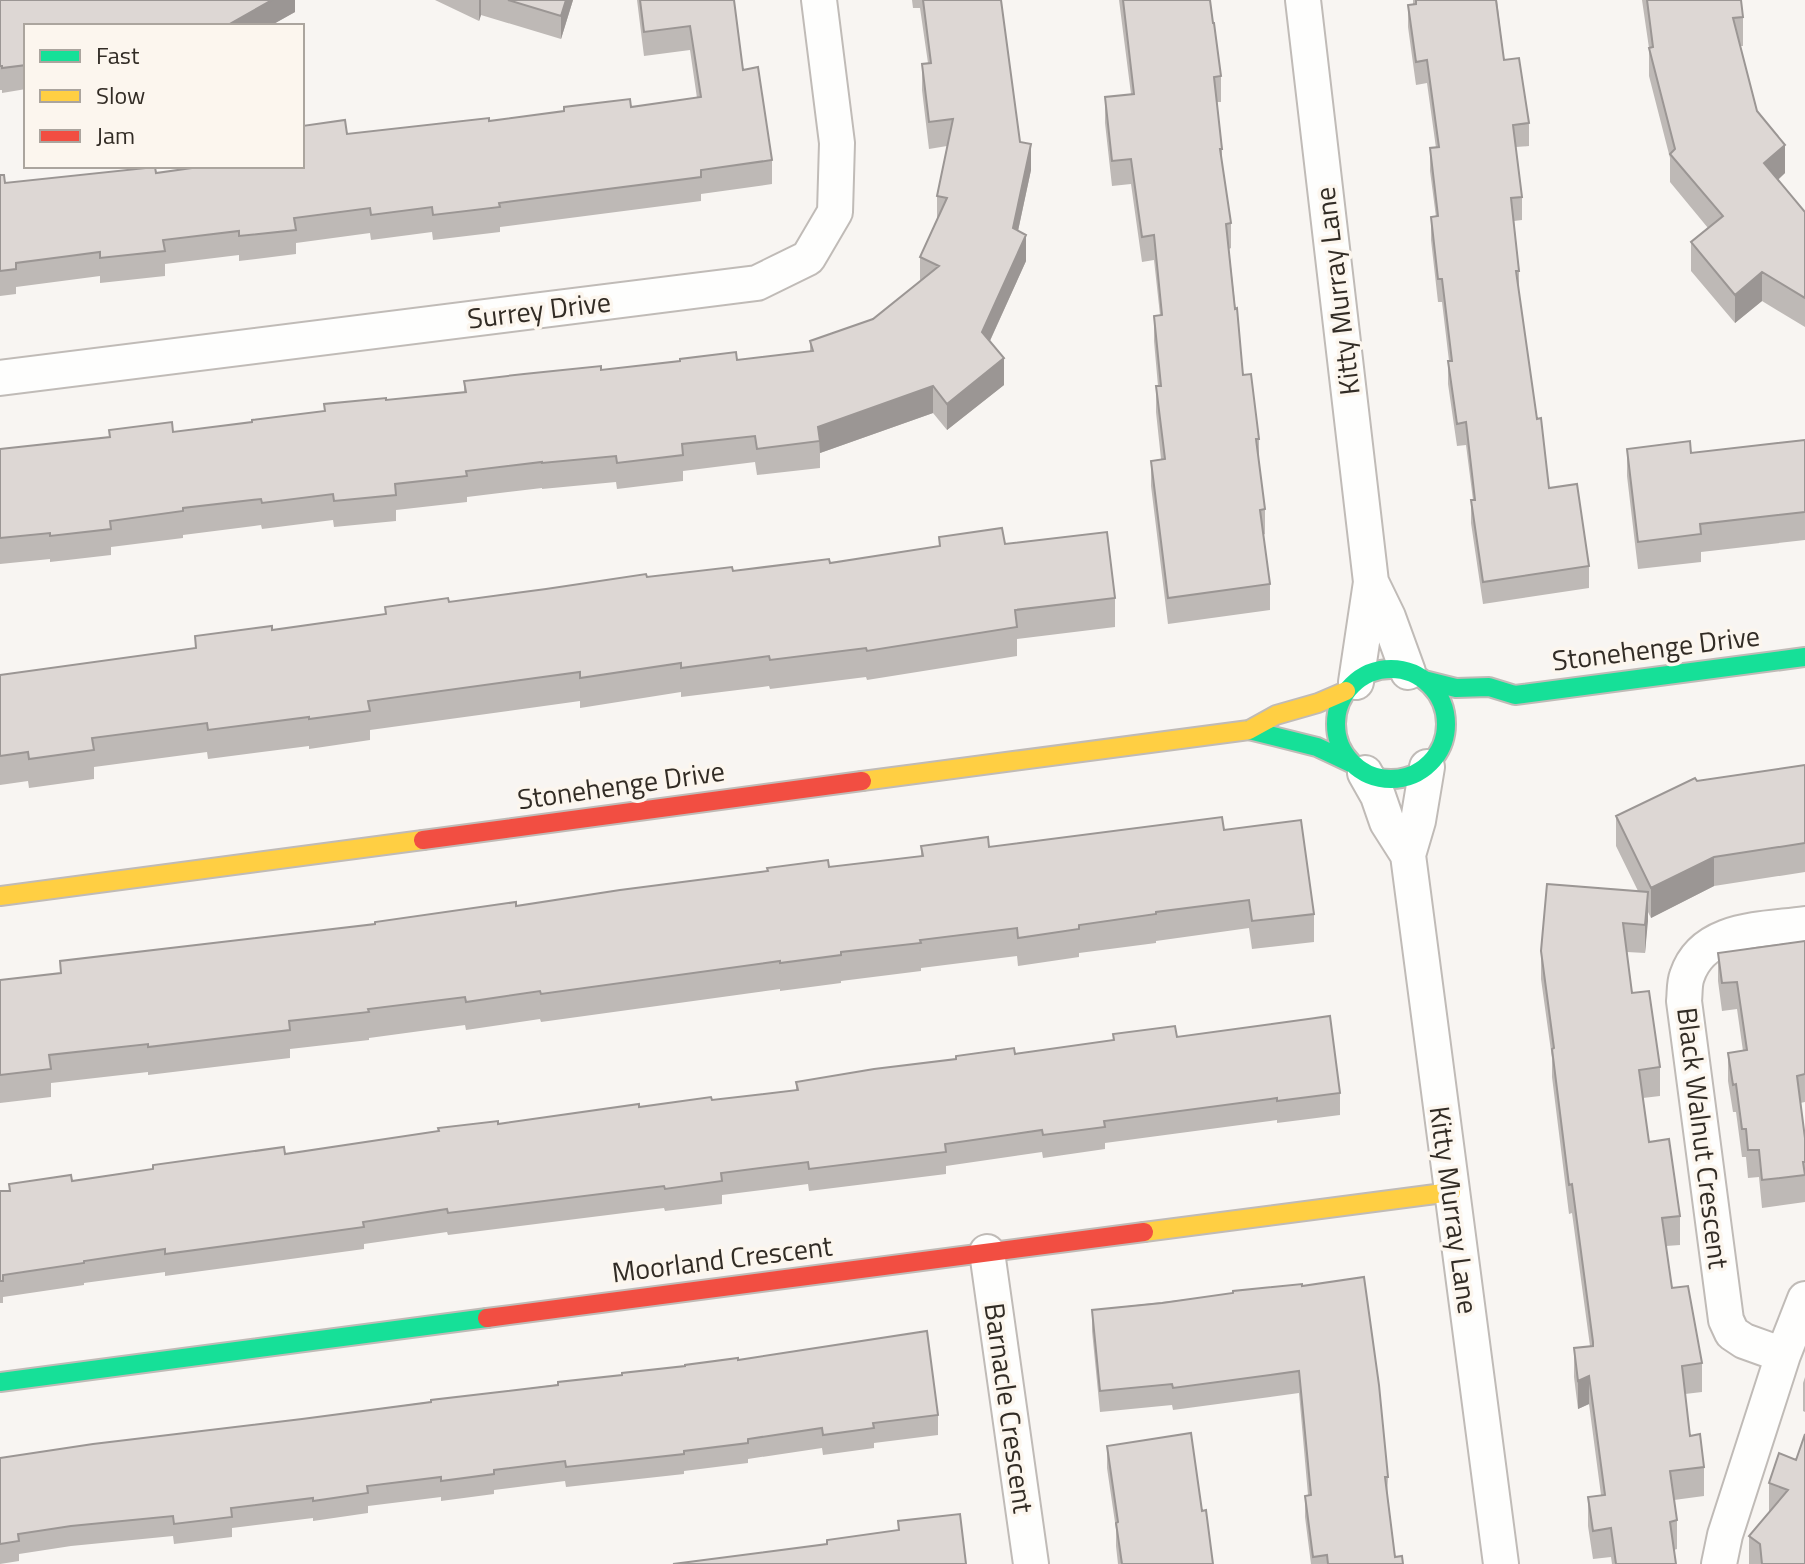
<svg xmlns="http://www.w3.org/2000/svg" width="1805" height="1564" viewBox="0 0 1805 1564" font-family="'Titillium Web',sans-serif">
	<style>
		.lines { fill: none; stroke-linecap: round; stroke-linejoin: round }
		.street-casing { stroke: #c0bbb7; stroke-width: 38 }
		.fast-casing { stroke: #c0bbb7; stroke-width: 22 }
		.slow-casing { stroke: #c0bbb7; stroke-width: 22 }
		.jam-casing { stroke: #c0bbb7; stroke-width: 22 }
		.street { stroke: #fefefd; stroke-width: 34 }
		.fast { stroke: #16e098; stroke-width: 18 }
		.slow { stroke: #ffcf43; stroke-width: 18 }
		.jam { stroke: #f24e42; stroke-width: 18 }
		.wall { fill: #beb9b6 }
		.shaded-wall { fill: #9b9694 }
		.building { fill: #ddd7d4; stroke: #9b9694; stroke-width: 2 }
		.labels { text-anchor: middle; stroke-width: 7; stroke-linejoin: round; paint-order: stroke }
		.street-label { font-size: 28px; fill: #322c25; stroke: #fcf6ee }
	</style>
	<rect width="100%" height="100%" fill="#f8f5f2"/>
	<g class="lines">
		<!-- street casing -->
		<g class="street-casing">
			<path id="street" d="M1303,0L1371,582L1356,682
				M0,378L757,283L808,258L835,212L837,143L819,0
				M1371,582L1388,617L1408,672
				M1427,767L1418,821L1408,855L1501,1564
				M1365,773L1378,796L1387,822L1408,855
				M987,1252L1031,1564
				M1783,1355L1744,1341L1732,1333L1726,1320L1684,1001C1685,993 1684,984 1687,976C1703,927 1763,930 1805,924
				M1719,1564L1725,1535L1783,1355L1805,1299"/>
		</g>
		<!-- fast casing -->
		<g class="fast-casing">
			<path id="fast" d="M1336 724a55 55 0 1 1 110 0a55 55 0 1 1-110 0Z
				M1424,680L1456,688L1489,687L1515,695L1805,657
				M1249,730L1317,747L1351,763
				M0,1382L487,1318"/>
		</g>
		<!-- slow casing -->
		<g class="slow-casing">
			<path id="slow" d="M862,781L1249,730L1276,715L1318,703L1346,691
				M0,896L423,840
				M1144,1232L1451,1192"/>
		</g>
		<!-- jam casing -->
		<g class="jam-casing">
			<path id="jam" d="M423,840L862,781
				M487,1318L1144,1232"/>
		</g>
		<!-- street -->
		<use href="#street" class="street"/>
		<!-- fast -->
		<use href="#fast" class="fast"/>
		<!-- slow -->
		<use href="#slow" class="slow"/>
		<!-- jam -->
		<use href="#jam" class="jam"/>
	</g>
	<!-- wall -->
	<path class="wall" d="M0,0H295V12L270,26H26V89L2,93V90H0Z
		M435,0H573L561,39L481,15L479,21Z
		M637,0H734L743,70L772,160V184L701,194V201L500,227V232L433,240L432,232L371,240L370,233L296,243V254L239,261V255L165,264V276L100,283V276L16,287V294L0,296V175L5,183L156,173L302,166L347,134L489,121L631,107L697,98L690,50L644,56Z
		M912,0H1001L1020,142L1031,170L1018,231L1026,261L990,341L1004,385L947,430L933,413L820,453V468L757,475L755,462L683,471V481L617,489L616,482L542,489V488L467,497V502L396,510V521L334,527L333,520L262,529L261,525L183,535V538L111,547V555L50,562V559L0,564V449L109,437V430L173,432L252,422L324,411V404L386,400L464,392V381L737,360L810,351V341L873,319L920,281V257L937,219V196L947,146L929,149L922,90V64L928,63L920,8H913Z
		M1119,0H1210L1221,76V102H1217L1222,149V163L1231,223V248L1229,249L1243,375L1259,439V460L1265,509V534L1263,535L1270,584V610L1168,624L1151,486V461L1161,459L1156,412V386H1158L1154,341V316L1160,315L1154,260L1142,262L1131,184L1112,186L1105,123V97L1131,94Z
		M1413,0H1497L1504,60L1529,123V146L1516,147L1522,197V220L1514,221L1519,271V292L1537,419L1549,488L1589,566V588L1483,604L1471,523V500H1473L1466,445L1457,446L1448,384V361H1449L1442,302H1438L1431,240V217H1436L1430,171V148H1436L1427,83L1416,85L1408,27V5L1413,4Z
		M1642,0H1741L1743,17V46H1740L1757,111L1785,173L1778,180L1805,212V327L1762,301L1735,323L1691,271V242L1708,228L1670,182V158L1649,76V48Z
		M1805,440V540L1701,552V562L1638,569L1627,476V449L1691,453Z
		M939,537L1005,544L1115,598V627L1017,639V656L867,680L866,677L770,689L769,686L681,697V692L580,708V701L370,730V740L309,749V746L208,759L207,752L94,767V779L29,788L28,781L0,785V675L195,648V636L272,630L385,614V607L449,602L647,577L733,571L830,563L939,547Z
		M1805,765V872L1714,886L1651,918L1648,912L1645,953L1627,952L1632,993L1660,1067V1096L1643,1098L1649,1142L1680,1216V1245L1666,1246L1672,1288L1702,1363V1392L1685,1394L1690,1436L1704,1467V1496L1674,1500L1677,1520V1549L1674,1550L1676,1564H1612L1611,1557L1593,1559L1588,1526V1497L1601,1495L1589,1404L1578,1409L1574,1377V1348L1590,1346L1572,1213L1569,1214L1552,1077V1058L1541,979V951L1638,891L1616,846V816L1697,781Z
		M1224,830L1314,914V942L1252,949L1249,928L1156,941V943L1079,953V957L1018,966L1017,956L921,968V971L841,981V983L780,991V989L541,1022L540,1019L466,1030L465,1025L369,1038V1040L290,1049V1058L148,1075V1072L51,1083V1097L0,1103V980L60,973V961L375,925L829,867L921,856V846L989,847Z
		M1805,941V1102L1800,1103L1805,1138V1202L1762,1208L1759,1177L1748,1178L1746,1157H1742L1736,1112H1733L1728,1081V1053L1743,1051L1737,1009L1722,1011L1718,981V953Z
		M1113,1034L1177,1037L1340,1093V1115L1277,1123V1120L1105,1143V1149L1043,1158L1042,1152L946,1166V1174L809,1191L808,1184L722,1195V1204L665,1211L664,1208L448,1235L447,1232L364,1244V1249L165,1276V1272L84,1283V1285L3,1297V1303H0V1191H9V1184L72,1181L285,1154L498,1124L639,1107L712,1100L796,1090V1082L1015,1054L1113,1040Z
		M1302,1286L1388,1477L1387,1498L1395,1557L1403,1564H1311L1305,1517V1496L1308,1495L1299,1393L1173,1410L1172,1405L1100,1412L1092,1331V1310Z
		M738,1360L938,1415V1435L874,1443V1448L823,1455L822,1448L748,1459V1463L684,1471V1474L566,1487L565,1481L494,1490V1494L441,1501V1497L368,1506V1513L313,1521V1518L232,1528V1537L174,1544L173,1536L71,1546L19,1554V1561L0,1564V1458L302,1419Z
		M1805,1377V1412L1803,1411V1383Z
		M1107,1446L1202,1511L1213,1564H1118L1116,1546V1529L1107,1468Z
		M1796,1460L1805,1564H1749V1536L1769,1512V1483Z"/>
	<!-- shaded-wall -->
	<path class="shaded-wall" d="M272,0H295V12L270,26H226Z
		M479,0H481V15L479,21Z
		M566,0H573L561,39V16Z
		M1031,144V170L1013,254V228Z
		M1785,145V173L1764,192V163Z
		M1026,235V261L982,358V332Z
		M1762,272V301L1735,323V295Z
		M1004,358V385L947,430V404Z
		M933,386V413L820,453L818,427Z
		M1714,857V886L1651,918V888Z
		M1648,892V921L1645,953V925Z
		M1589,1376V1404L1578,1409V1381Z"/>
	<!-- building -->
	<path class="building" d="M0,0H272L226,26H26V65L2,68V66H0Z
		M508,0H566L561,16Z
		M640,0H734L743,70L758,67L772,160L701,170V177L499,203L500,207L433,215L432,207L371,215L370,208L294,218L296,230L239,236V231L163,240L165,251L100,258V252L16,263V269L0,271V175H4L5,183L155,167L156,173L206,166H302V126L345,120L347,134L489,118V121L564,111V107L630,99L631,107L701,97L690,26L644,32Z
		M923,0H1001L1020,142L1031,144L1013,228L1026,235L982,332L1004,358L947,404L933,386L818,427L820,441L757,449L755,436L682,444L683,455L617,463L616,456L542,463V462L466,471L467,476L395,484L396,495L334,501L333,494L262,503L261,499L183,508V511L110,521L111,529L50,536V533L0,538V449L110,437L109,430L172,422L173,432L252,422V420L325,411L324,404L386,398V400L466,392L464,381L524,374L601,366V370L680,361V359L736,352L737,360L813,351L810,341L873,319L939,266L920,257L947,198L937,196L953,119L929,122L922,64L931,63Z
		M1123,0H1210L1213,23H1214L1221,76L1214,77L1222,149H1220L1231,223L1226,224L1235,309L1237,308L1243,375L1251,374L1259,439H1256L1265,509L1260,510L1270,584L1168,598L1151,461L1165,459L1156,386H1161L1154,316L1162,315L1154,235L1142,237L1131,159L1112,161L1105,97L1134,94Z
		M1416,0H1496L1504,60L1519,58L1529,123L1513,125L1522,197L1511,198L1519,271H1516L1537,419L1541,418L1549,488L1577,484L1589,566L1483,582L1471,500H1475L1466,422L1457,424L1448,361H1452L1442,279H1438L1431,217L1438,216L1430,148L1439,147L1427,60L1416,62L1408,5L1416,4Z
		M1647,0H1741L1743,17L1733,18L1757,111L1785,145L1764,163L1805,212V298L1762,272L1735,295L1691,242L1723,216L1670,154L1675,149L1649,48L1653,47Z
		M1805,440V512L1700,524L1701,534L1638,542L1627,449L1690,441L1691,453Z
		M1002,528L1005,544L1107,532L1115,598L1015,610L1017,627L867,651L866,648L770,660L769,656L681,668V663L580,678V672L368,701L370,711L309,719V717L208,730L207,723L92,738L94,750L29,759L28,752L0,756V675L196,648L195,636L272,626V630L386,614L385,607L448,598L449,602L546,589L646,574L647,577L732,567L733,571L829,559L830,563L940,546L939,537Z
		M1805,765V843L1714,857L1651,888L1616,816L1695,778L1697,781Z
		M1222,817L1224,830L1301,820L1314,914L1252,921L1249,900L1156,912V914L1079,925V929L1018,938L1017,928L920,940L921,943L841,952V955L780,963V961L541,994L540,991L466,1002L465,997L368,1009L369,1012L289,1021L290,1030L148,1047V1044L49,1055L51,1069L0,1075V980L61,973L60,961L375,924V922L516,902V906L620,890L768,871L767,868L828,860L829,867L923,856L921,846L988,837L989,847Z
		M1547,884L1648,892L1645,925L1623,923L1632,993L1649,991L1660,1067L1639,1070L1649,1142L1669,1139L1680,1216L1662,1218L1672,1288L1688,1286L1702,1363L1682,1366L1690,1436L1700,1434L1704,1467L1670,1471L1677,1520L1670,1522L1676,1564H1616L1611,1528L1593,1531L1588,1497L1605,1495L1589,1376L1578,1381L1574,1348L1593,1346V1342L1572,1184L1569,1185L1552,1049L1554,1048L1541,951Z
		M1805,941V1074L1797,1076L1805,1138V1162H1803L1805,1175L1762,1180L1759,1150H1748L1746,1129H1742L1736,1084L1733,1085L1728,1053L1747,1050L1737,982L1722,983L1718,953Z
		M1330,1016L1340,1093L1277,1101V1098L1104,1121L1105,1127L1043,1135L1042,1130L945,1144L946,1152L809,1169L808,1162L721,1173L722,1181L665,1189L664,1186L448,1213L447,1209L363,1222L364,1227L165,1254V1249L84,1261V1263L3,1275V1281H0V1191H10L9,1184L71,1175L72,1181L153,1169V1165L284,1147L285,1154L439,1131L438,1128L498,1121V1124L639,1104V1107L711,1097L712,1100L798,1090L796,1082L874,1069L956,1059V1056L1014,1048L1015,1054L1114,1040L1113,1034L1175,1026L1177,1037Z
		M1364,1277L1379,1385L1388,1477H1385L1395,1557L1402,1556L1403,1564H1328L1327,1555L1313,1557L1305,1496L1311,1495L1299,1371L1173,1388L1172,1384L1100,1391L1092,1310L1162,1303L1233,1293V1291L1302,1284V1286Z
		M927,1331L938,1415L873,1423L874,1428L823,1435L822,1428L748,1439V1443L684,1451V1454L566,1467L565,1461L494,1470V1474L441,1481V1477L367,1486L368,1493L313,1501V1498L231,1508L232,1517L174,1524L173,1516L71,1526L18,1534L19,1541L0,1544V1458L93,1444L302,1419L431,1402V1400L558,1385V1382L622,1375V1373L685,1366V1365L738,1358V1360Z
		M1191,1433L1202,1511L1206,1510L1213,1564H1122L1116,1523L1118,1522L1107,1446Z
		M1805,1434V1564H1762L1760,1544L1749,1536L1788,1490L1769,1483L1779,1453L1796,1460Z
		M960,1514L966,1564H673L827,1544V1540L899,1530L898,1521Z"/>
	<g class="labels">
		<!-- street labels -->
		<g class="street-label">
			<text transform="translate(1337 291) rotate(-97)" y="10">Kitty Murray Lane</text>
			<text transform="translate(539 310) rotate(-7)" y="10">Surrey Drive</text>
			<text transform="translate(1656 648) rotate(-7)" y="10">Stonehenge Drive</text>
			<text transform="translate(621 785) rotate(-8)" y="10">Stonehenge Drive</text>
			<text transform="translate(1703 1138) rotate(83)" y="10">Black Walnut Crescent</text>
			<text transform="translate(1454 1210) rotate(82)" y="10">Kitty Murray Lane</text>
			<text transform="translate(722 1259) rotate(-7)" y="10">Moorland Crescent</text>
			<text transform="translate(1009 1408) rotate(82)" y="10">Barnacle Crescent</text>
		</g>
	</g>
	<!-- legend -->
	<rect x="24" y="24" width="280" height="144" fill="#fcf6ee" stroke="#aba59e" stroke-width="2"/>
	<rect x="40" y="50" width="40" height="12" fill="#16e098" stroke="#aba59e" stroke-width="2"/>
	<text x="96" y="64" font-size="24" fill="#322c25">Fast</text>
	<rect x="40" y="90" width="40" height="12" fill="#ffcf43" stroke="#aba59e" stroke-width="2"/>
	<text x="96" y="104" font-size="24" fill="#322c25">Slow</text>
	<rect x="40" y="130" width="40" height="12" fill="#f24e42" stroke="#aba59e" stroke-width="2"/>
	<text x="96" y="144" font-size="24" fill="#322c25">Jam</text>
</svg>
